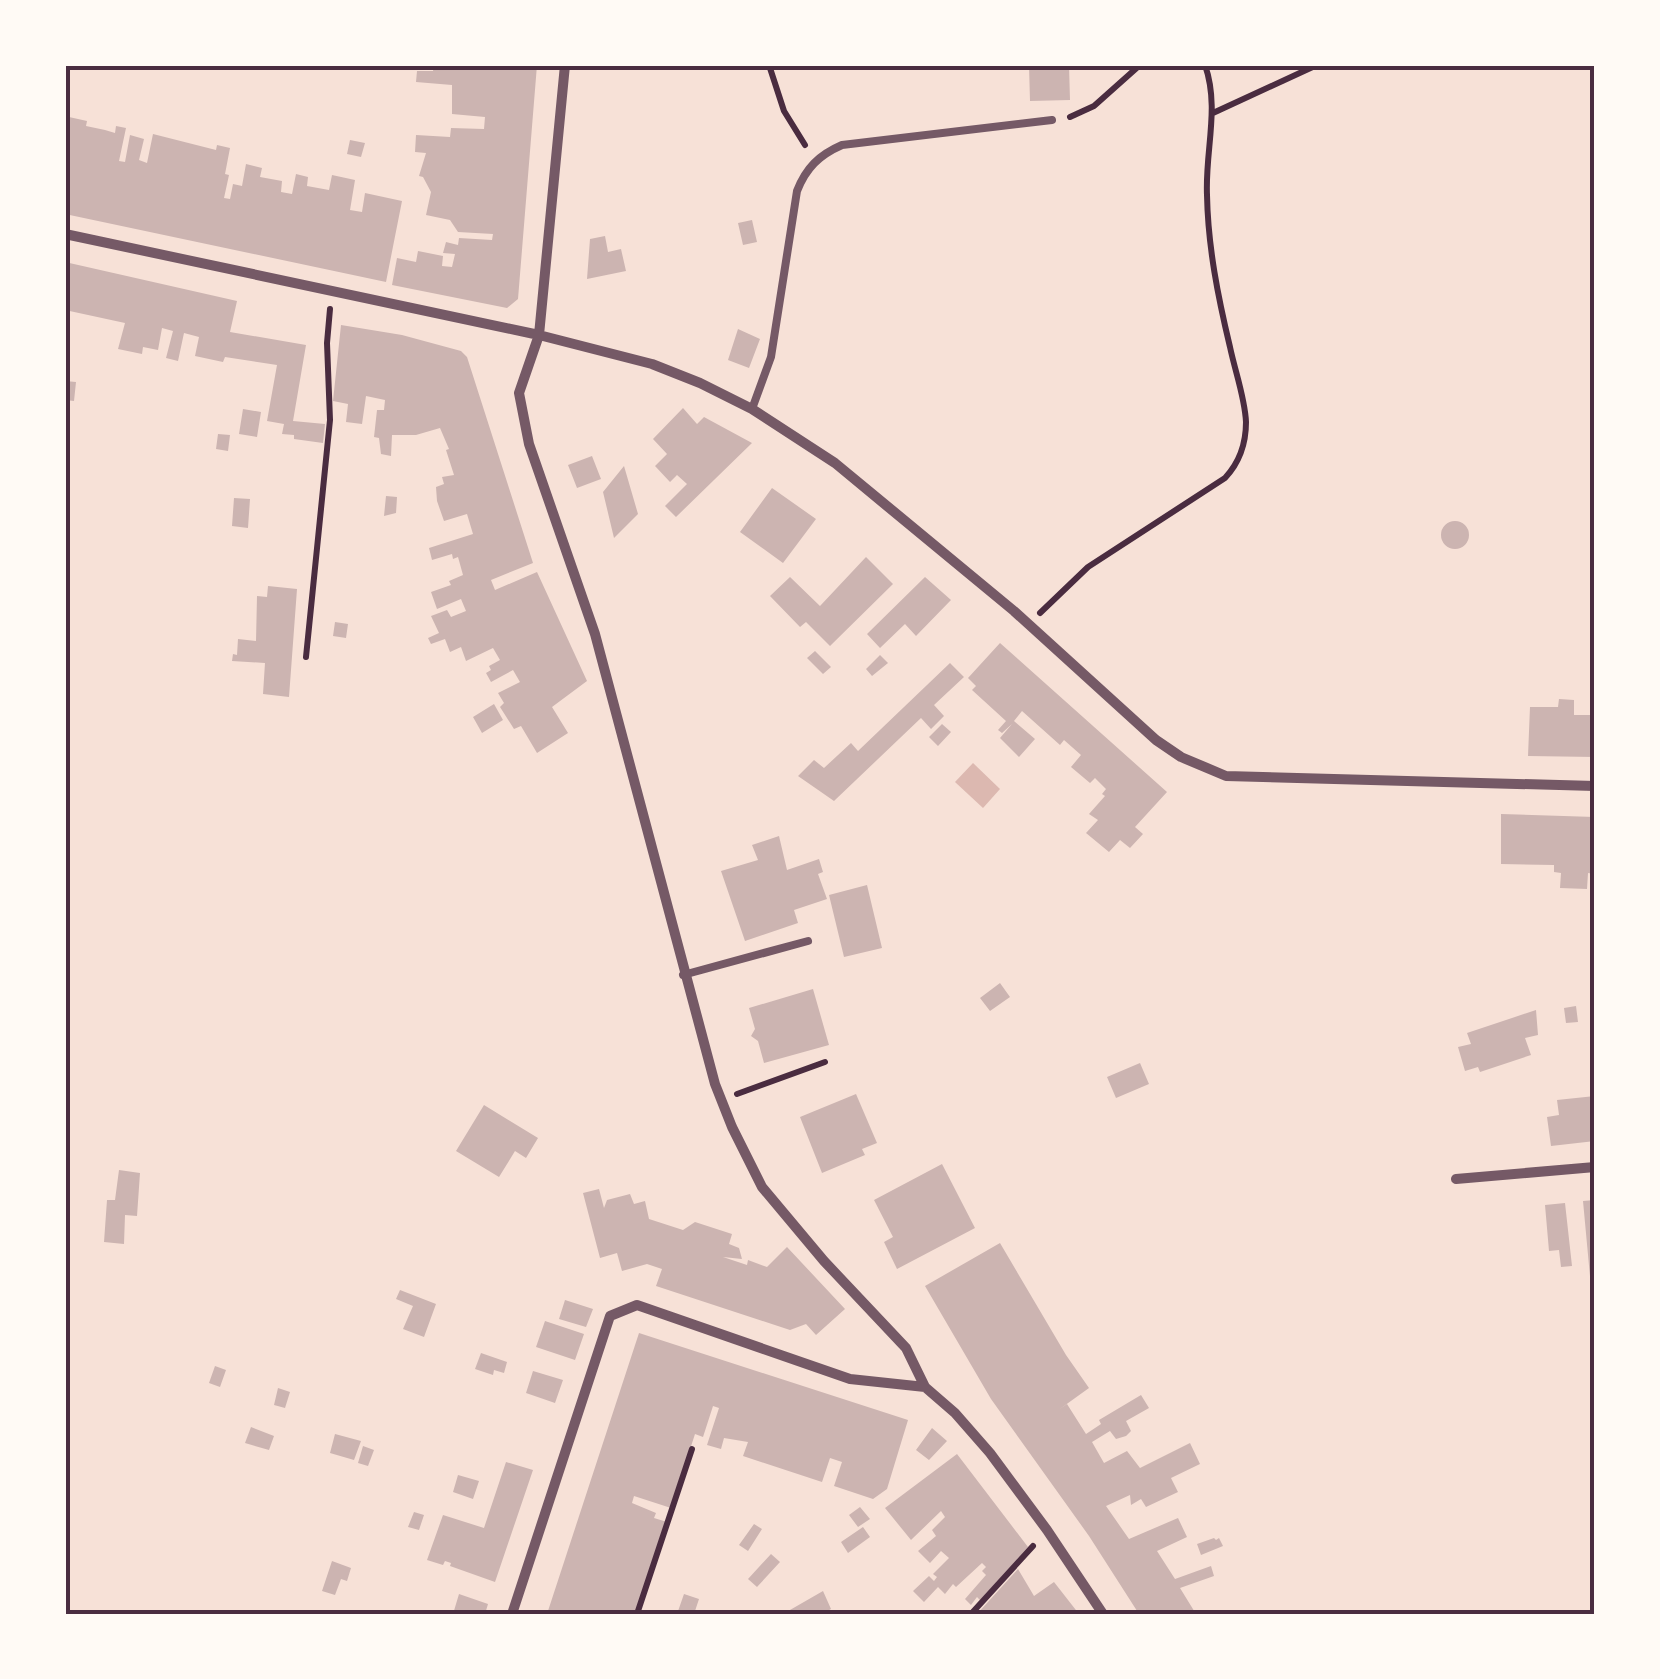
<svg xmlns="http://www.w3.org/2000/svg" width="1660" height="1679" viewBox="0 0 1660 1679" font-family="'Fira Sans',sans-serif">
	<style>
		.water { fill: #dcb8b0 }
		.building { fill: #ccb4b1 }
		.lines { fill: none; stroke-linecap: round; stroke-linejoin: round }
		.path { stroke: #4a2c40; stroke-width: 6 }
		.service { stroke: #755966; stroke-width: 8 }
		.minor { stroke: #755966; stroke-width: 10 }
		.neatline { fill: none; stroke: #4a2c40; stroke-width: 4 }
	</style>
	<rect width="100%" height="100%" fill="#f7e1d7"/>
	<!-- water -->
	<path class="water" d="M973,763L1000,789L983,808L955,782Z"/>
	<!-- building -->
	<path class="building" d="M434,65H537L518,299L507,308L392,285L397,258L416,262L418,251L443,256L442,266L452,267L455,254L443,253L446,242L458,245L459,238L492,240L493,234L458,232L450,220L426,215L431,192L423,177L419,176L426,153L415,152L416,135L450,137L451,128L484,129L485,117L452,114V85L416,82L417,71H433Z
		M1029,65H1069L1070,100L1030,101Z
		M69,117L87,121L86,126L105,130L115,133L116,126L126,128L119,161L125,162L130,135L144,139L139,160L147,163L153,134L216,150L217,145L230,148L225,174L229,175L224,198L230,199L233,184L242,186L246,164L262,168L260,177L282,181L281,192L292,194L296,174L308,177L307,186L329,190L332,175L355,180L350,210L362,212L365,193L402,201L386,282L65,214V130Z
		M350,140L365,143L361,157L347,154Z
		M752,220L757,242L743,245L738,223Z
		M605,236L608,252L621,249L626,271L587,279L590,239Z
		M65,262L237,301L230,332L306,345L293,421L325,424L323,443L294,439V435L282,434L284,424L267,421L277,365L225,357L223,362L195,356L199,337L184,333L178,361L166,358L173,331L162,328L158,350L143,347L142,354L118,349L125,323L65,310Z
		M341,325L402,335L461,351L467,357L533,563L491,580L495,590L537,572L587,681L552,707L568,733L537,753L521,726L514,729L500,707L504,703L498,693L520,682L513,670L491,682L486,673L491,670L489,666L500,660L493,648L466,661L461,647L450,652L445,639L431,644L428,638L439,633L431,616L447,610L451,617L466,611L461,599L437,609L431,592L451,585L449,581L463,575L458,557L453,559L452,554L432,560L429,548L473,534L467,514L444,521L437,501L436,487L444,484L442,477L454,475L446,450L449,449L440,428L416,435H392L391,456L381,454L379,438L374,437L377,410H384L385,400L366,396L362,424L346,422L348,404L333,401Z
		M738,329L760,339L749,368L728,360Z
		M65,381L76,382L74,401L65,400Z
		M683,408L697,424L704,417L752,443L676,517L665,506L687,484L677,475L670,482L655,466L667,454L653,439Z
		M243,409L261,412L257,437L239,434Z
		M218,434L230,435L228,451L216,449Z
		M592,456L601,479L577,488L568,465Z
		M624,466L638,514L614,538L603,492Z
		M772,488L816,519L783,563L740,532Z
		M386,496L397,497L396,513L384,516Z
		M234,498L250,499L248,528L232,526Z
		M1441 535a14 14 0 1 1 28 0a14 14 0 1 1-28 0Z
		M866,557L893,584L830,646L806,622L800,627L770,596L790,577L820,606Z
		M925,577L951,600L916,636L905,624L880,648L867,634Z
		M268,586L297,589L289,697L263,694L265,663L232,661L233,654L237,655L238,639L256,641L257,596L267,597Z
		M335,622L348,624L346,638L333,636Z
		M1000,643L1167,792L1135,827L1143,834L1130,848L1120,840L1109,852L1086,833L1098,820L1089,814L1105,796L1102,794L1106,789L1095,778L1090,783L1071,767L1081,755L1064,740L1060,745L1022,711L1014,721L1035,739L1019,757L1000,738L1012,724L1002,733L998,730L1006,721L972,690L976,686L968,678Z
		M815,651L831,667L823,674L807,658Z
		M880,655L888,663L872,676L866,669Z
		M950,663L964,677L934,705L944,716L931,729L921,718L834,801L798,776L814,760L824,768L851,743L858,751Z
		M1559,699L1574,700V715H1595V757L1528,756L1530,707H1558Z
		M494,704L503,720L482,733L473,717Z
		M942,724L951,732L938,746L929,737Z
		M1501,814L1595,817V874L1588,873L1587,889L1560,888L1561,873L1554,872V865L1501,864Z
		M779,836L787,870L819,859L823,872L818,874L827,899L794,910L798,923L745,941L721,871L758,860L752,845Z
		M867,885L882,948L844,957L829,895Z
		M1000,983L1010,997L990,1011L980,998Z
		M813,989L829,1045L764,1063L758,1041L751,1036L755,1029L749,1008Z
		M1576,1006L1578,1022L1566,1023L1564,1008Z
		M1536,1010L1538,1035L1525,1038L1531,1055L1480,1072L1478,1067L1465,1071L1458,1047L1471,1044L1467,1033Z
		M1140,1063L1149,1084L1116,1098L1107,1077Z
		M856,1094L877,1143L862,1149L865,1155L822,1173L800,1117Z
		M1595,1096V1141L1551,1146L1547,1117L1559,1115L1557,1100Z
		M484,1105L538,1138L526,1158L515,1151L499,1177L456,1151Z
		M942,1164L975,1228L897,1269L884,1242L893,1237L874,1200Z
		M119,1170L140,1173L137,1216L125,1215L124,1244L104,1242L107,1200H115Z
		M599,1189L604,1208L607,1200L630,1194L634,1204L645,1201L649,1219L683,1230L695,1222L732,1234L729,1244L739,1248L742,1259L723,1257L747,1265L748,1260L767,1267L787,1247L845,1309L816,1335L806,1324L790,1330L656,1286L662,1269L647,1264L622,1271L617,1253L600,1258L583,1193Z
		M1595,1200V1286L1591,1287L1583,1201Z
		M1565,1203L1572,1266L1561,1267L1559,1250L1549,1251L1545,1205Z
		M1000,1243L1066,1355L1089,1388L1057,1411L1067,1404L1086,1434L1101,1424L1099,1420L1141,1395L1149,1408L1126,1421L1131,1431L1126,1436L1116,1439L1110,1431L1092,1442L1104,1463L1127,1451L1140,1468L1190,1443L1200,1464L1171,1478L1178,1492L1146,1507L1141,1499L1131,1505L1130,1495L1106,1506L1129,1539L1178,1518L1187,1537L1157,1551L1175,1579L1211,1566L1214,1576L1180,1588L1196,1614H1139L1089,1536L991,1399L925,1286Z
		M400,1290L436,1304L424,1337L403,1329L413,1306L396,1299Z
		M565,1300L593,1309L586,1327L559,1319Z
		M545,1321L584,1334L575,1360L536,1347Z
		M639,1333L908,1420L887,1489L873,1499L834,1486L842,1462L830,1458L822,1482L743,1456L748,1442L724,1438L721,1449L707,1445L719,1408L713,1406L703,1437L695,1434L671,1508L634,1496L632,1503L656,1513L654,1518L667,1522L635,1614H547Z
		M481,1353L507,1362L504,1373L494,1370L493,1375L475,1369Z
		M215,1366L226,1370L220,1387L209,1383Z
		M533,1371L563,1380L555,1403L526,1393Z
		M278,1388L290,1392L285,1408L274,1405Z
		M251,1427L274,1436L269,1450L245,1443Z
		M932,1428L947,1441L929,1460L916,1450Z
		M335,1434L361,1441L354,1460L330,1453Z
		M363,1446L374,1450L368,1466L358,1463Z
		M957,1454L1028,1547L980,1600L977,1597L971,1605L965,1599L986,1575L982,1571L986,1567L982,1563L956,1587L953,1584L945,1594L938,1587L924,1602L913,1591L929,1576L934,1581L937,1577L933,1574L949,1558L941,1551L930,1563L918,1551L936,1536L932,1530L945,1517L941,1511L911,1540L885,1508Z
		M506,1462L533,1470L495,1582L450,1566L451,1563L445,1561L443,1565L427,1560L443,1515L484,1528Z
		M458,1475L479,1481L473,1499L453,1492Z
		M860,1507L870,1519L858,1527L849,1515Z
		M414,1512L424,1515L419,1530L408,1527Z
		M754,1524L762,1529L748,1551L739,1545Z
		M863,1527L870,1537L848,1553L841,1542Z
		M1214,1538L1216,1540L1219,1538L1223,1546L1201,1555L1197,1544Z
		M771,1554L780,1562L757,1587L748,1579Z
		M332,1561L351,1568L347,1581L341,1579L335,1595L322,1591Z
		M1018,1569L1034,1596L1054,1582L1079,1614H977Z
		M823,1591L831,1609L822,1614H783Z
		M459,1594L488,1604L485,1614H453Z
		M684,1594L699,1599L694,1614H677Z"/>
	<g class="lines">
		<!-- path -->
		<path class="path" d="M769,65L784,111L805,145
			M1236,65V67
			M1213,113L1317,65
			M1070,117L1094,106L1140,65
			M1040,613L1088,567L1225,478C1239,463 1246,444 1246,422C1245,398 1235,371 1230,347C1218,297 1208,247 1207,195C1205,150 1220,108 1205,65
			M306,657L330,420L327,343L330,309
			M737,1094L825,1062
			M637,1614L692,1449
			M971,1614L1033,1546"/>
		<!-- service -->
		<path class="service" d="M752,409L771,357L797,191C806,168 819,155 842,145L1052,120
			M683,975L808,941"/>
		<!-- minor -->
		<path class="minor" d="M565,65L539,335L519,393L529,444L595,634L715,1084L732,1127L762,1187L824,1261L906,1348L925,1387L955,1413L990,1453L1047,1530L1103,1614
			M65,234L539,335L652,364L700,383L752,409L835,463L1014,611L1156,740L1181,757L1226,776L1595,786
			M1456,1179L1595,1167
			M512,1614L610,1316L637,1305L850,1379L925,1387"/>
	</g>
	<!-- border -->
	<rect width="1660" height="1679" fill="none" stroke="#fffaf5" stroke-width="135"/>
	<rect x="68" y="68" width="1524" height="1544" class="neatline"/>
</svg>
